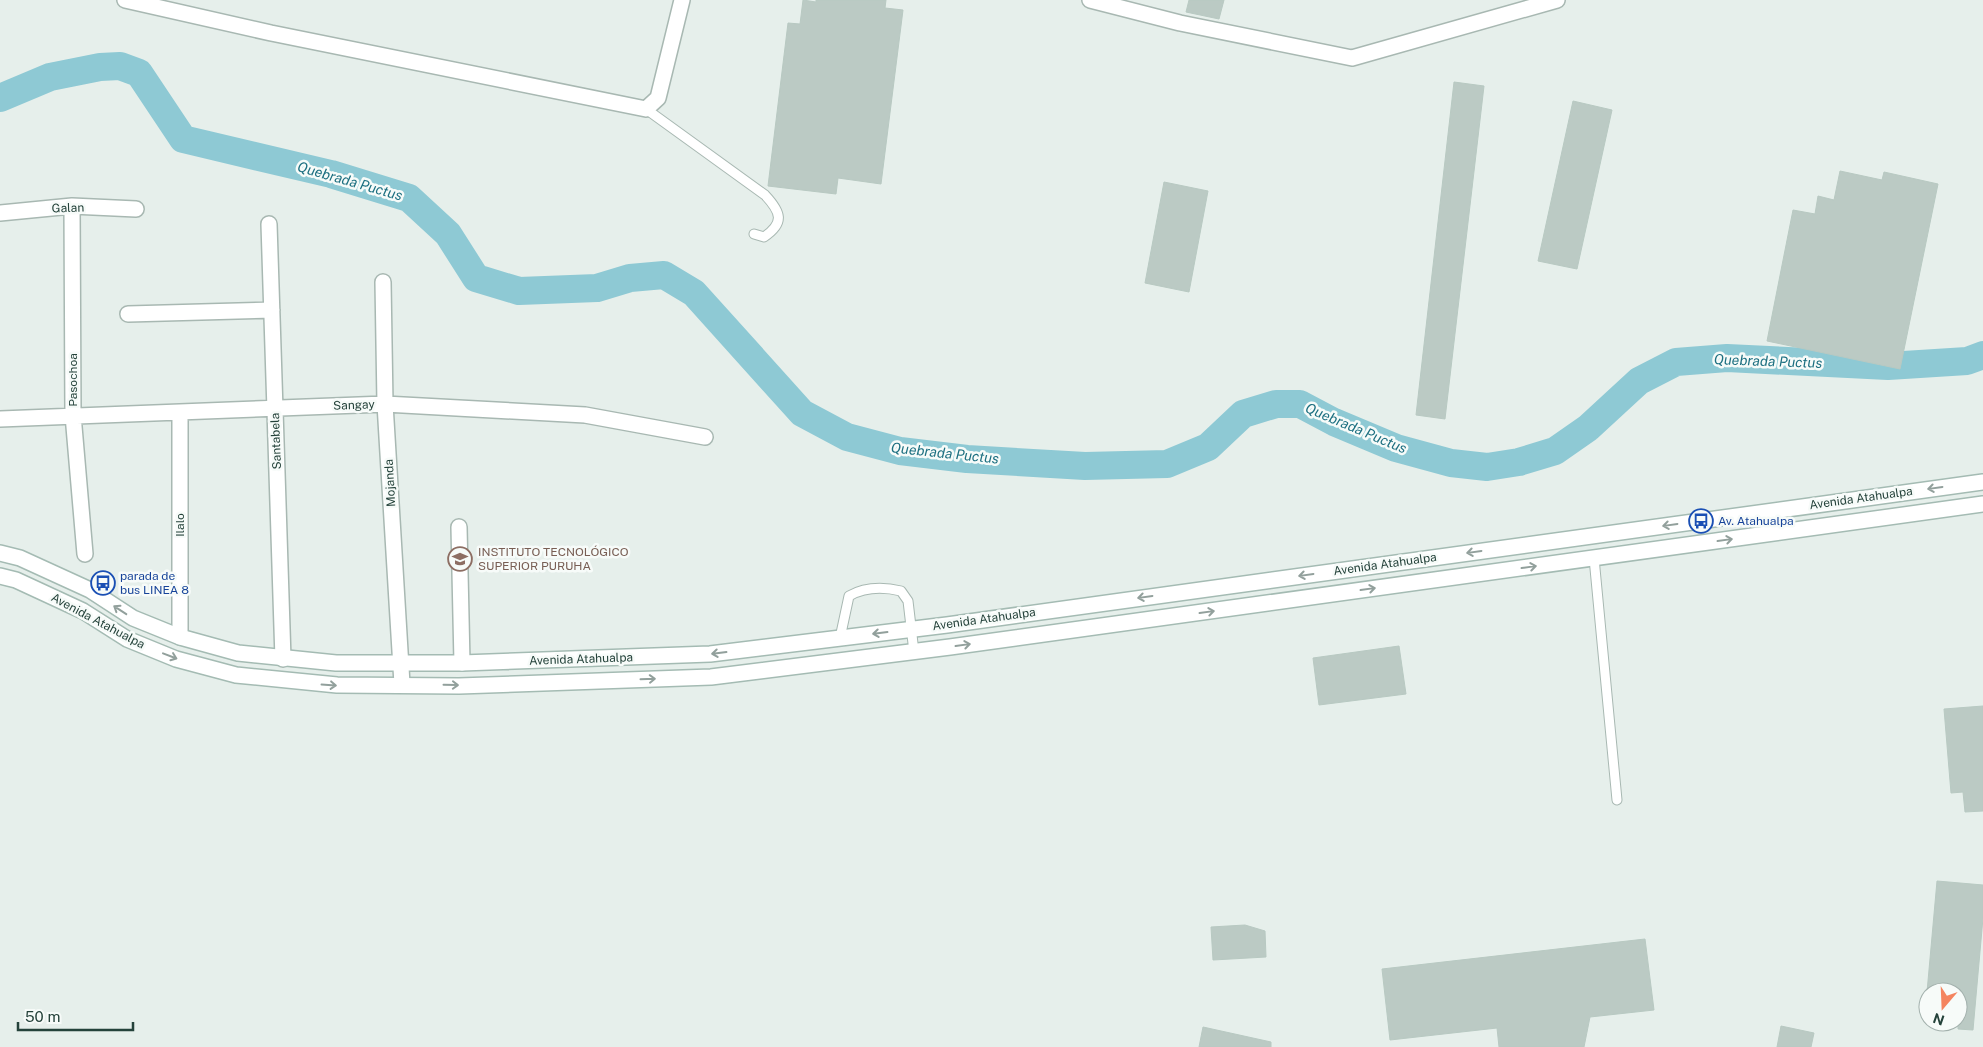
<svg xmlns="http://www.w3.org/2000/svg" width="1983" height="1047" viewBox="0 0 1983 1047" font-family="'Public Sans',sans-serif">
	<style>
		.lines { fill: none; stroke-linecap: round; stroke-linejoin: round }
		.river { stroke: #8ec9d4; stroke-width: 28 }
		.building { fill: #bbcac4; stroke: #b8c9c2 }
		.service-casing { stroke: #a8b8b2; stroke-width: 11 }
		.minor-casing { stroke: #a8b8b2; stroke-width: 18 }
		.secondary-casing { stroke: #a4bbb3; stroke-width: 18 }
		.service { stroke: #fff; stroke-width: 9 }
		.minor { stroke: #fff; stroke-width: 15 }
		.secondary { stroke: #fff; stroke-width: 15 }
		.oneway { stroke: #92a09c }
		.labels { text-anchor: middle; stroke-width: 5; stroke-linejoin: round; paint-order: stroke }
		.street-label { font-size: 12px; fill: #24423a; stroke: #f7fbf9 }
		.transit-label { font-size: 12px; fill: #164399; stroke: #f7fbf9; text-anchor: start }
		.education-label { font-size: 12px; fill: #785e54; stroke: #f7fbf9; text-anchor: start }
		.water-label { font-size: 14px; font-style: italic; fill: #1c6f80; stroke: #f7fbf9 }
	</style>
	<rect width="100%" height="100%" fill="#e6efeb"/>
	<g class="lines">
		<!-- river -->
		<path class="river" d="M0,98L50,77L100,67L120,66L139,73L183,139L331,174L409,198L448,234L476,278L519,291L597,288L630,278L664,275L694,293L802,413L847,437L900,451L967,459L1085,466L1167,464L1208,447L1243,414L1276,404H1300L1334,422L1396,448L1451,463L1487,467L1519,462L1555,451L1588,428L1639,381L1676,362L1727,358L1888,366L1967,361L1983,355"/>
	</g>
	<!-- building -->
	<path class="building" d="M803,0L816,2V0H886L885,8L903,10L881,184L838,178L836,194L768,186L788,23L800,24Z
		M1189,0H1224L1219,19L1186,12Z
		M1454,82L1484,86L1445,419L1416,415Z
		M1573,101L1612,110L1577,269L1538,261Z
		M1840,171L1882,180L1884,172L1938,184L1900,369L1767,341L1793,210L1815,214L1818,196L1834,200Z
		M1164,182L1208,191L1189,292L1145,283Z
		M1399,646L1406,694L1319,705L1313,658Z
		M1983,706V811L1965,812L1963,792L1951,793L1944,709Z
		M1937,881L1983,885V918L1973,1030L1958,1029V992H1927Z
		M1245,925L1265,931L1266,957L1213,960L1211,927Z
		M1645,939L1654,1010L1590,1017L1584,1047H1499L1497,1028L1390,1040L1382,969Z
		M1781,1026L1814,1033L1811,1047H1777Z
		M1203,1027L1271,1042V1047H1199Z"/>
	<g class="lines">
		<!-- service casing -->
		<g class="service-casing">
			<path id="service" d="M646,109L765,195C781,212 785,223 764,237L754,234
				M1594,558L1617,800
				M840,638L849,596C865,587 884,587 901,591L908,601L914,652"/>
		</g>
		<!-- minor casing -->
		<g class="minor-casing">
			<path id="minor" d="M125,0L271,33L646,109L658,98L682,0
				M1090,0L1180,23L1352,58L1557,0
				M72,206L73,415L85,554
				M0,213L72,206L136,209
				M269,224L283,659
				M383,282L385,404L402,684
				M128,314L272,310
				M180,414V637
				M0,419L385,404L585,415L705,437
				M459,527L462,663"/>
		</g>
		<!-- secondary casing -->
		<g class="secondary-casing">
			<path id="secondary" d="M0,553L20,558L90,590L133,618L180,637L238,653L336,663H462L710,654L947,625L1983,482
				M0,576L16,580L83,611L127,639L176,659L236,675L337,685L459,686L711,677L950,647L1983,504"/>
		</g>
		<!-- service -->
		<use href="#service" class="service"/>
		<!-- minor -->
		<use href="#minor" class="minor"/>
		<!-- secondary -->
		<use href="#secondary" class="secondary"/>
	</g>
	<!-- one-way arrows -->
	<defs><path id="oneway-shaft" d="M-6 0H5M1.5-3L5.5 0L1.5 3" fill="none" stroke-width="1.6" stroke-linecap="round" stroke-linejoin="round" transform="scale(1.25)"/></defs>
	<g class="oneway">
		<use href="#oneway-shaft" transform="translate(1935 488) rotate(172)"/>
		<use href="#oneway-shaft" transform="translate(1670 525) rotate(172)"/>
		<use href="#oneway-shaft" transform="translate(1725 540) rotate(-8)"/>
		<use href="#oneway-shaft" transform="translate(1474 552) rotate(172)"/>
		<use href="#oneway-shaft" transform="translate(1529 567) rotate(-8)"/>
		<use href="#oneway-shaft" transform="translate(1306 575) rotate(172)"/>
		<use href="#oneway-shaft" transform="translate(1368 589) rotate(-8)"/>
		<use href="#oneway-shaft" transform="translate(1145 597) rotate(172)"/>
		<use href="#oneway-shaft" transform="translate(120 610) rotate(-147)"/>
		<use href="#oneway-shaft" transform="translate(1207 612) rotate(-8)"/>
		<use href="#oneway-shaft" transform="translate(880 633) rotate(173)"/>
		<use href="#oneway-shaft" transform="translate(963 645) rotate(-8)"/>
		<use href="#oneway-shaft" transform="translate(719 653) rotate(173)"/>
		<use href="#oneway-shaft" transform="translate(170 656) rotate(21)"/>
		<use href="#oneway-shaft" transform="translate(648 679) rotate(-2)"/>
		<use href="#oneway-shaft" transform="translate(329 685) rotate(4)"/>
		<use href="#oneway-shaft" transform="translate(451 685) rotate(1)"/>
	</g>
	<!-- icons -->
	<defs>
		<g id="bus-ring" transform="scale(1.25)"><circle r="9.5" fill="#f7fbf9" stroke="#1a4fb4" stroke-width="1.5"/><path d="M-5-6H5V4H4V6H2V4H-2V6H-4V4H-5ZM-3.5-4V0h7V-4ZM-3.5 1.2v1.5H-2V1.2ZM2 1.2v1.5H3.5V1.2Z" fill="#1a4fb4"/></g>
		<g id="university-ring" transform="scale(1.25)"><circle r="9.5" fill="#f7fbf9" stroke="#8d6e63" stroke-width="1.5"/><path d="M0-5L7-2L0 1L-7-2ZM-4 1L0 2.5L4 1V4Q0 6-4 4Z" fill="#8d6e63"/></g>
	</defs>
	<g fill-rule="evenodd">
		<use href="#bus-ring" x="1701" y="521"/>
		<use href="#university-ring" x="460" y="559"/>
		<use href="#bus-ring" x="103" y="583"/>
	</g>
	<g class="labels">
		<!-- street labels -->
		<g class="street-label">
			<text transform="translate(68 208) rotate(-2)" y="4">Galan</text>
			<text transform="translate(73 380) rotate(-90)" y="4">Pasochoa</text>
			<text transform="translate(354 405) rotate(-2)" y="4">Sangay</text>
			<text transform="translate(276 441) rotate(-92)" y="4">Santabela</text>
			<text transform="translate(390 483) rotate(-93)" y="4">Mojanda</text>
			<text transform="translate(1861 498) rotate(-8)" y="4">Avenida Atahualpa</text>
			<text transform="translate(180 525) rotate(-90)" y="4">Ilalo</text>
			<text transform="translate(1385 564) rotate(-8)" y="4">Avenida Atahualpa</text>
			<text transform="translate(984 619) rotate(-8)" y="4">Avenida Atahualpa</text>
			<text transform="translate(98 621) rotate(28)" y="4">Avenida Atahualpa</text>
			<text transform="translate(581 659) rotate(-2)" y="4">Avenida Atahualpa</text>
		</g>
		<!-- transit labels -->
		<g class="transit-label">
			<text x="1718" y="525">Av. Atahualpa</text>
			<text x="120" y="580">parada de<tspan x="120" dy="14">bus LINEA 8</tspan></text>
		</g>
		<!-- education labels -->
		<g class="education-label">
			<text x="478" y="556">INSTITUTO TECNOLÓGICO<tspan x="478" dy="14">SUPERIOR PURUHA</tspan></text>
		</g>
		<!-- water labels -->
		<g class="water-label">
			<text transform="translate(350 181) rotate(16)" y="5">Quebrada Puctus</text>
			<text transform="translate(1768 361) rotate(2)" y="5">Quebrada Puctus</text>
			<text transform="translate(1356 428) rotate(23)" y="5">Quebrada Puctus</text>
			<text transform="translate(945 453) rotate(6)" y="5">Quebrada Puctus</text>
		</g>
	</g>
	<!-- north arrow -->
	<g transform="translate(1943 1007) rotate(199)"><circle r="24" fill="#f7fbf9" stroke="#a3b1ad"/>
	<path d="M0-4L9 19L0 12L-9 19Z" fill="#f4845f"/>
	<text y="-8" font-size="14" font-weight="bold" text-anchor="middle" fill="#24423a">N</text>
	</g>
	<!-- scale -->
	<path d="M18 1022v8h115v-8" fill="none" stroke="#24423a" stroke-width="2.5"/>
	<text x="25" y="1022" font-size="15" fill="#24423a" stroke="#f7fbf9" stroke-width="4" paint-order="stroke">50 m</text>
</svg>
